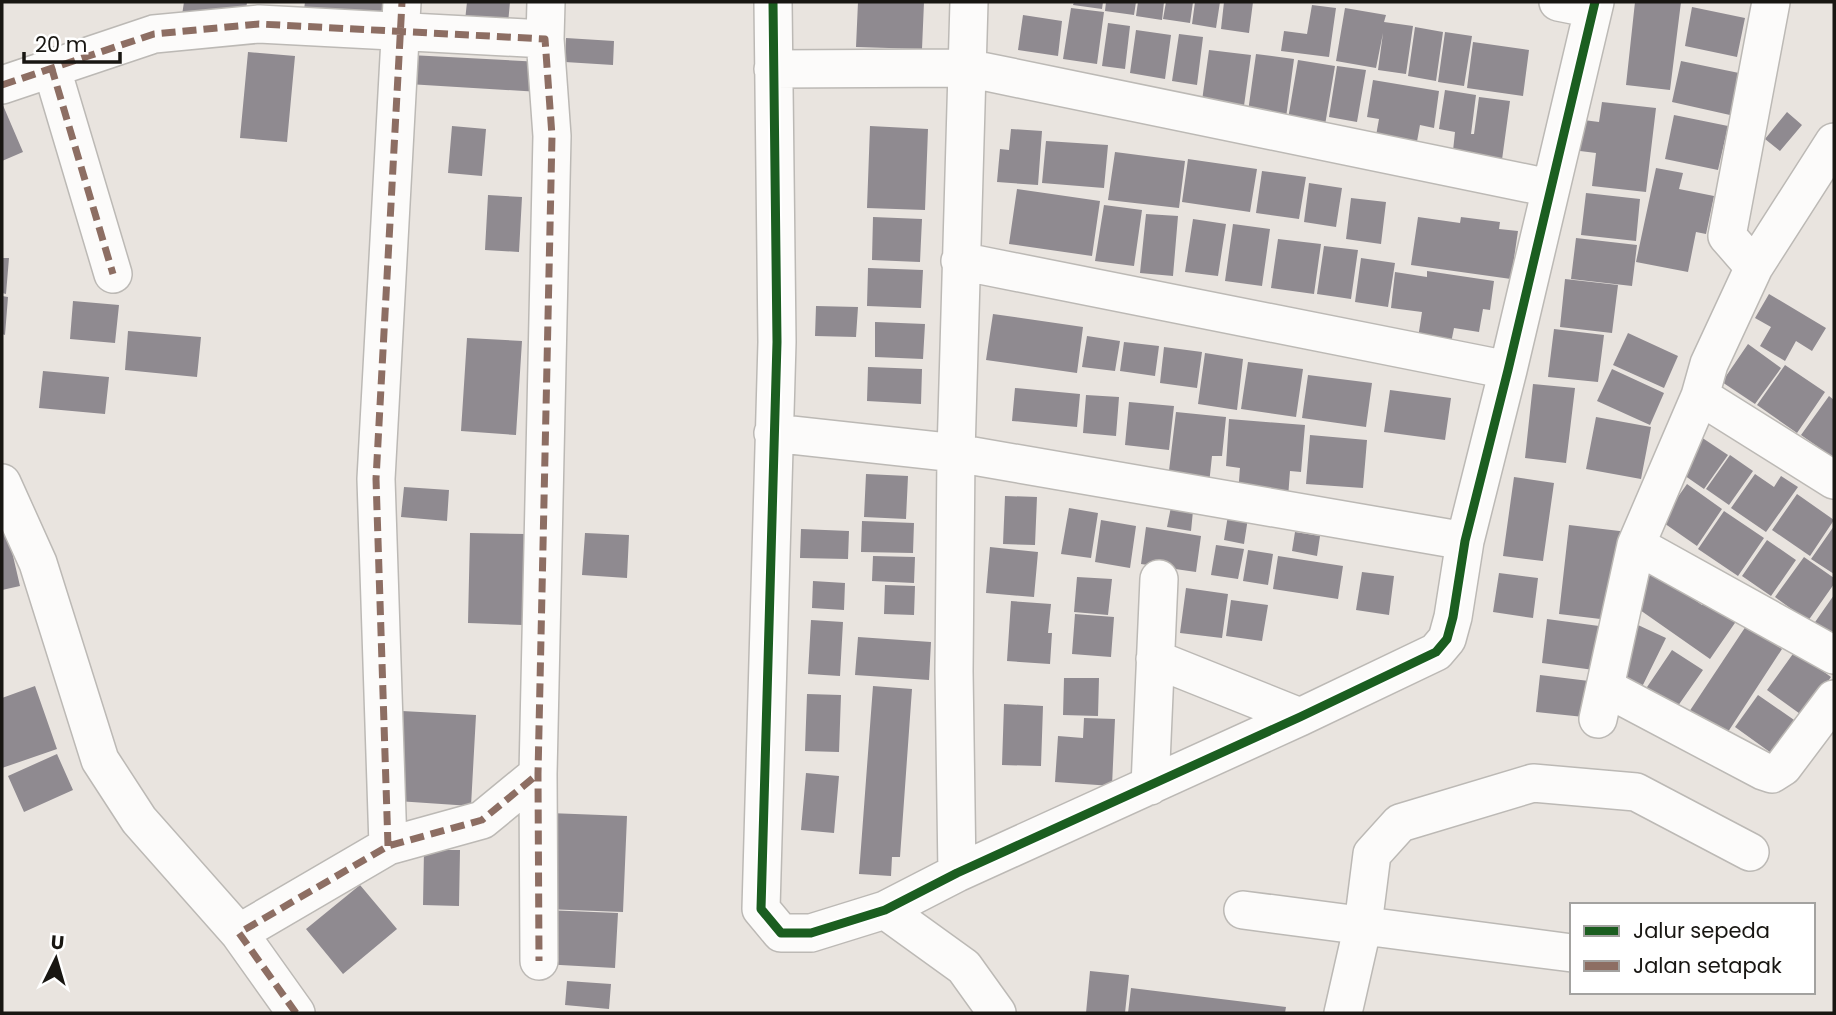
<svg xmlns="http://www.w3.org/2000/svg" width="1836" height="1015" viewBox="0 0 1836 1015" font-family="Poppins,sans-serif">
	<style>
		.building { fill: #8f8a90 }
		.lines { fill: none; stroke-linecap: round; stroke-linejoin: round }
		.street-casing { stroke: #bcb9b5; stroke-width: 40 }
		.street { stroke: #fcfbfa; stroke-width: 37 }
		.quiet { stroke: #8d6e63; stroke-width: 7; stroke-dasharray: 14 7; stroke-linecap: butt }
		.cycleway-casing { stroke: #fff; stroke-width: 13 }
		.cycleway { stroke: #1b5e20; stroke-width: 9 }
	</style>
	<rect width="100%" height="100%" fill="#e9e4df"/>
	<!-- building -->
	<path class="building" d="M184,2H247L245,21L182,15Z
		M305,2H393L390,25L303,17Z
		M467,2H510L507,34L464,30Z
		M858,2H924L922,49L856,47Z
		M1074,2H1103L1102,9L1073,5Z
		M1106,2H1136L1134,15L1105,11Z
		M1138,2H1164L1162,20L1136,16Z
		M1166,2H1193L1190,23L1163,19Z
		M1195,2H1220L1216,28L1192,24Z
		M1224,2H1253L1249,33L1221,29Z
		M1635,2H1681L1670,90L1626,85Z
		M1312,5L1336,8L1329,57L1281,51L1284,31L1307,34Z
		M1692,7L1745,18L1737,57L1685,46Z
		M1071,8L1104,12L1097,64L1063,59Z
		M1345,8L1386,15L1384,22L1413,26L1406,74L1378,70L1383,33L1376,68L1336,61Z
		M1023,15L1062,21L1058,56L1018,50Z
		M1108,23L1130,26L1125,69L1102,66Z
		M1415,27L1443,32L1436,81L1408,76Z
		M1136,30L1171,35L1165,79L1130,73Z
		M1445,32L1472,36L1464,86L1438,82Z
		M1179,34L1203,37L1197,85L1172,81Z
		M566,38L614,41L613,65L565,62Z
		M1473,42L1529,50L1523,96L1467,88Z
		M1209,50L1251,55L1243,113L1201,108Z
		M248,52L295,56L287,142L240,138Z
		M1256,54L1294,59L1285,125L1247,119Z
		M410,55L541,62L540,92L408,84Z
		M1298,60L1335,66L1325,125L1288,119Z
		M1681,61L1739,73L1730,115L1672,102Z
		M1337,66L1366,70L1357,122L1329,117Z
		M1373,80L1439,91L1434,128L1420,125L1416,147L1375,141L1379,119L1367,117Z
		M1445,90L1476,95L1471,134H1474L1479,97L1510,101L1501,167L1452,160L1455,132L1439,129Z
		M1602,102L1656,108L1646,192L1592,186L1596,153L1564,149L1568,118L1599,122Z
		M2,103L23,152L2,161Z
		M1787,112L1802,125L1780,151L1765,139Z
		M1674,115L1728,126L1718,170L1665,159Z
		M452,126L486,129L482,176L448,173Z
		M870,126L928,129L925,210L867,208Z
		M1011,129L1042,131L1038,185L997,182L1000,149L1009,150Z
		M1046,141L1108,145L1104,188L1042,183Z
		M1115,152L1185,161L1179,208L1108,200Z
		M1188,159L1257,169L1250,212L1182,202Z
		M1656,168L1683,173L1679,189L1714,196L1706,234L1696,232L1688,272L1636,262Z
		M1262,171L1306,177L1299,219L1256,213Z
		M1309,183L1342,188L1336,227L1304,222Z
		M1017,189L1100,201L1092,256L1009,244Z
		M1586,193L1640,199L1636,241L1581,235Z
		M488,195L522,197L519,252L485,250Z
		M1351,198L1386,202L1381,244L1346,239Z
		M1104,205L1142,210L1134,266L1095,261Z
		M1146,214L1178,216L1173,276L1140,273Z
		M873,217L922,219L920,262L872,260Z
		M1418,217L1460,223L1461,217L1500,222L1499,229L1518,231L1511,279L1411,265Z
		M1193,219L1226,224L1218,276L1185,272Z
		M1233,224L1270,229L1262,286L1225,281Z
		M1576,238L1637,245L1632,286L1571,279Z
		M1278,239L1321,244L1314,294L1271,288Z
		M1324,246L1358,250L1351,299L1317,294Z
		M2,258H9L6,294L2,293Z
		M1361,258L1395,263L1388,307L1355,302Z
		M868,268L923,270L921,308L867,306Z
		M1427,271L1494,281L1490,310L1483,309L1479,332L1454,328L1451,343L1418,338L1422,312L1391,308L1395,272L1427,277Z
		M1565,279L1618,285L1612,333L1560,327Z
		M1769,294L1826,328L1812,351L1796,341L1785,361L1760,346L1771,327L1755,318Z
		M2,296L8,297L5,335L2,334Z
		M73,301L119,305L115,343L70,339Z
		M816,306L858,307L856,337L815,336Z
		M993,314L1083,327L1077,373L986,360Z
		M875,322L925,324L923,359L875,357Z
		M1554,329L1604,335L1598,382L1548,377Z
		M128,331L201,337L197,377L125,370Z
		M1628,333L1678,356L1664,388L1613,365Z
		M1087,336L1120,341L1115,371L1082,367Z
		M467,338L522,341L516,435L461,431Z
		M1124,342L1159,346L1155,376L1120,371Z
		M1748,344L1781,368L1755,404L1722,382Z
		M1164,347L1202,352L1197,388L1160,383Z
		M1205,353L1243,359L1237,410L1198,404Z
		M1248,362L1303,369L1296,417L1241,409Z
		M1785,365L1825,392L1797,433L1757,405Z
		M868,367L922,369L921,404L867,401Z
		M1612,369L1664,393L1650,425L1597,401Z
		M43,371L109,377L105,414L39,408Z
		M1308,375L1372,383L1366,427L1302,418Z
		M1533,384L1575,388L1566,463L1525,458Z
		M1015,388L1080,394L1077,427L1012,421Z
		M1390,390L1451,398L1445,440L1384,432Z
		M1086,395L1119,397L1116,436L1083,433Z
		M1829,396L1834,400V458L1801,435Z
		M1129,402L1174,406L1169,450L1125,445Z
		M1176,412L1226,417L1222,456H1212L1209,484L1168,479Z
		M1596,417L1651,427L1641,479L1586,469Z
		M1229,419L1305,425L1301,472L1290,471L1288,498L1238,494L1240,468L1226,466Z
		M1310,435L1367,440L1363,488L1306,484Z
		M1701,437L1728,455L1704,489L1678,471Z
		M1730,455L1753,471L1729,505L1706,489Z
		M866,474L908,476L906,519L864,517Z
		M1755,474L1774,487L1781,476L1798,487L1766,532L1731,508Z
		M1514,477L1554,483L1543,561L1503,556Z
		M1687,484L1722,509L1697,546L1661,521Z
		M404,487L449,490L447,521L401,517Z
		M1797,494L1834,520L1810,556L1772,530Z
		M1005,496L1037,497L1035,545L1003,544Z
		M1171,507L1193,511L1191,531L1167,527Z
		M1069,508L1098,513L1091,558L1061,554Z
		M1724,511L1764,538L1738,576L1698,549Z
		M1228,515L1248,518L1244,544L1224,540Z
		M1101,520L1136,526L1130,568L1095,562Z
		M862,521L914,523L913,553L861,552Z
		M1569,525L1628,532L1617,621L1559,614Z
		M1834,526V574L1811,559Z
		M1146,527L1201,536L1196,572L1141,564Z
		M801,529L849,531L848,559L800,558Z
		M7,530L20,586L2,590V532Z
		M1295,532L1320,536L1317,556L1292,551Z
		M470,533L526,534L523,625L468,623Z
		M585,533L629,535L627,578L582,575Z
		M1767,540L1796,560L1771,596L1742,576Z
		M1216,545L1244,549L1238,579L1211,575Z
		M990,547L1038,552L1034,597L986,593Z
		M1248,550L1273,554L1268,585L1243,581Z
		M873,556L915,557L914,583L872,581Z
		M1278,556L1343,566L1338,599L1273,589Z
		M1804,557L1834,578V584L1808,621L1775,597Z
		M1653,571L1702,605L1707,599L1737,620L1710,659L1630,603Z
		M1362,572L1394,576L1389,615L1356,610Z
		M1499,573L1538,578L1533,618L1493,612Z
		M1077,577L1112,579L1108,615L1074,612Z
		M813,581L845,583L844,610L812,608Z
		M885,585L915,586L914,615L884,614Z
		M1186,588L1228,594L1222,638L1180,633Z
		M1834,595V639L1813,625Z
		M1231,600L1268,605L1262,641L1226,636Z
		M1011,601L1051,604L1048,633H1052L1050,664L1007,661Z
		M1075,614L1114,617L1111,657L1072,654Z
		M1547,619L1599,626L1594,670L1542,663Z
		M811,620L843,622L840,676L808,674Z
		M1638,625L1666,638L1640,691L1612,678Z
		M1746,626L1782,649L1726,735L1689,712Z
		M858,637L931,642L929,680L855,675Z
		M1672,650L1703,670L1673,713L1643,693Z
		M1795,651L1831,677L1803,716L1767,690Z
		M1540,675L1589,681L1584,717L1536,712Z
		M1064,678H1099L1098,716L1063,715Z
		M35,686L57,749L2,768V698Z
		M873,686L912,689L900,857H892L891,876L859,874Z
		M807,694L841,695L839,752L805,751Z
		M1758,695L1797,722L1774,755L1735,727Z
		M1004,704L1043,706L1041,766L1002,765Z
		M402,711L476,715L471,806L397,801Z
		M1084,718L1115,719L1112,786L1055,782L1058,736L1083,738Z
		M57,754L73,790L24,812L8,776Z
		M806,773L839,776L834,833L801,830Z
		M549,813L627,816L623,912L545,909Z
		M424,850H460L459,906L423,905Z
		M360,885L397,929L343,974L306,929Z
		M545,910L618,913L615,968L542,964Z
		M1090,971L1129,975L1125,1013H1086Z
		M567,981L611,984L609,1009L565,1005Z
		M1131,988L1286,1007L1285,1013H1128Z"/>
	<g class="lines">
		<!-- street casing -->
		<g class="street-casing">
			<path id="street" d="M773,2L777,342L761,909L781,933H811L885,910L957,873L1300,717L1436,652L1447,639L1453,617L1465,541L1508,370L1595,2
				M1558,2L1593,9
				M51,66L113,274
				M773,69L967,68L1550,188
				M2,85L154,34L259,24L545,39
				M960,261L1508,370
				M1754,267L1727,236L1771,2
				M1700,396L1834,480
				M773,433L956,453L1465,541
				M2,483L38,563L100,760L139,820L239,933L296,1013
				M1636,545L1834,655
				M1155,659L1300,717
				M1606,688L1763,771L1772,774L1783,767L1834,699
				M1598,719L1636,545L1700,396L1709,364L1754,267L1834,142
				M1150,786L1159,579
				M388,846L376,479L402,2
				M957,873L954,671L956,453L969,2
				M885,910L964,967L997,1013
				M1243,910L1572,953
				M239,933L388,846L482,820L538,774
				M539,961L538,774L552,136L545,39L546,2
				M1343,1013L1363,925L1372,854L1400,823L1533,783L1636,792L1750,852"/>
		</g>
		<!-- street -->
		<use href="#street" class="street"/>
		<!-- quiet -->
		<path class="quiet" d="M51,66L113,274
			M2,85L154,34L259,24L545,39L552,136L538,774L539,961
			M388,846L376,479L402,2
			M296,1013L239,933L388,846L482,820L538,774"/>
		<!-- cycleway casing -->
		<g class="cycleway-casing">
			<path id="cycleway" d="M773,2L777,342L761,909L781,933H811L885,910L957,873L1300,717L1436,652L1447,639L1453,617L1465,541L1508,370L1595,2"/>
		</g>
		<!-- cycleway -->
		<use href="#cycleway" class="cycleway"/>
	</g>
	<!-- border -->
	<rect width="1836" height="1015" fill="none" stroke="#181612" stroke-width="7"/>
	<!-- legend -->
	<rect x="1570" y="903" width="245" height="91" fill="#ffffff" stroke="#a3a2a0" stroke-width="2"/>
	<rect x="1584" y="926" width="35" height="10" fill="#1b5e20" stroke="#a3a2a0" stroke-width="2"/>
	<text x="1633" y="938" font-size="21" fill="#181612">Jalur sepeda</text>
	<rect x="1584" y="961" width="35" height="10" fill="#8d6e63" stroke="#a3a2a0" stroke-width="2"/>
	<text x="1633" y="973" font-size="21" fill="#181612">Jalan setapak</text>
	<!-- north arrow -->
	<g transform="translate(56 959) rotate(5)" stroke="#ffffff" stroke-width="5" paint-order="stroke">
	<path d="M0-5L12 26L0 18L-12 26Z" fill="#181612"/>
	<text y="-10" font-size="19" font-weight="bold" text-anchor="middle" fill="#181612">U</text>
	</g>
	<!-- scale -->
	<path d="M24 52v10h96v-10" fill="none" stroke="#181612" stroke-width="3.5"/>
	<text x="35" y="52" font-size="21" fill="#181612" stroke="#ffffff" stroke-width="5" paint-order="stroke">20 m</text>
</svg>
